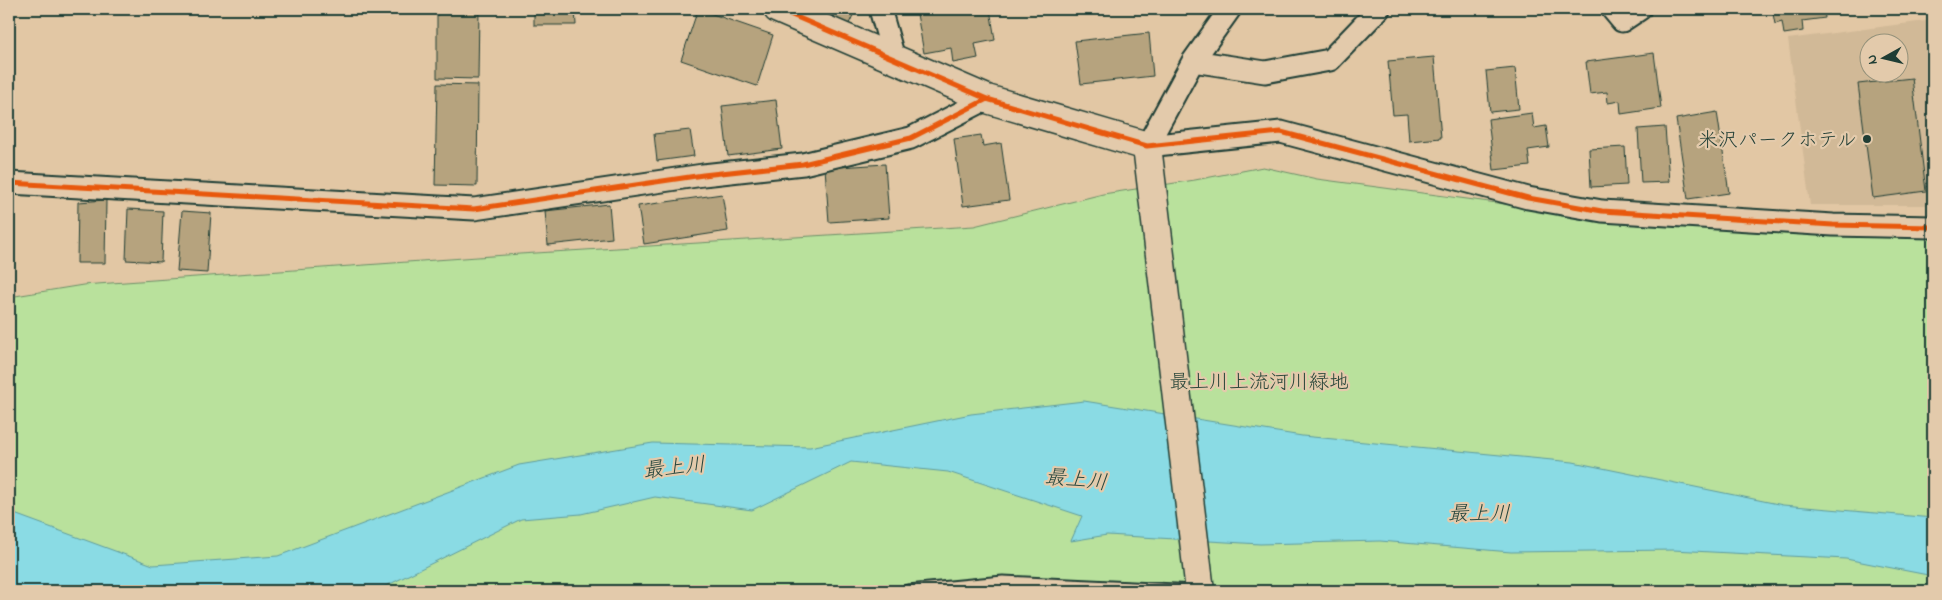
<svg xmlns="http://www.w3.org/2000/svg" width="1942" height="600" viewBox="0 0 1942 600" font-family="'Indie Flower','Klee One',sans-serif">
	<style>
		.built { fill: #d1b997; fill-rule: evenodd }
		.green { fill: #b9e19c; stroke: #6c8f68 }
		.water { fill: #8adbe4; stroke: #5f9c9e }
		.building { fill: #b6a37e; stroke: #1f3d34 }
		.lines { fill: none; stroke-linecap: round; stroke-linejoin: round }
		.service-casing { stroke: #1f3d34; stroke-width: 15 }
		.minor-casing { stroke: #1f3d34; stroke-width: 25 }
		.tertiary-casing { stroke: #1f3d34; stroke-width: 31 }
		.service { stroke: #e3caab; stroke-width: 11 }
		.minor { stroke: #e3caab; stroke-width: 21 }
		.tertiary { stroke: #e3caab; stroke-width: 28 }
		.cycleway-casing { stroke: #e3caab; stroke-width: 8 }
		.cycleway { stroke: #e8590c; stroke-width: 5 }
		.poi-dot { fill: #1f3d34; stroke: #e3caab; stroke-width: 2 }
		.labels { text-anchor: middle; stroke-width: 4.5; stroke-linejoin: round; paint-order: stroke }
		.poi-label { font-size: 20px; fill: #1f3d34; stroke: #e3caab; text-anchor: end }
		.park-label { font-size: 20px; fill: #274539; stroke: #e3caab }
		.water-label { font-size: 21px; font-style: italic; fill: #24453d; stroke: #e3caab }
	</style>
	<rect width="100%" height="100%" fill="#e2c7a4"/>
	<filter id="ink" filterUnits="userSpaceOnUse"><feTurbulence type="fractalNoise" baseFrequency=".02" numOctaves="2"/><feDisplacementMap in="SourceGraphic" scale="10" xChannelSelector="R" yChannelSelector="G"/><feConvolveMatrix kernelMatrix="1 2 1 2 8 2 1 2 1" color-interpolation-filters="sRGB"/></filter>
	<g filter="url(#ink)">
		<!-- built -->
		<path class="built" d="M1933,20V205H1810L1788,39ZM1870,42H1900V72H1870Z"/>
		<!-- green -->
		<path class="green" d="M1263,167L1317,179L1527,207L1607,222L1834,234L1933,235V591H9V297L83,285L520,254L974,226L1103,194L1195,180Z"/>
		<!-- water -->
		<path class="water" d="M1084,401L1302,436L1573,462L1783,505L1933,518V576L1846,559L1673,550L1511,552L1380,541L1260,544L1107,535L1071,541L1082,516L948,472L851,462L752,510L655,497L581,514L521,519L376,591H9V512L153,565L278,556L519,465L653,443L810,447L971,414Z"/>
		<!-- building -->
		<path class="building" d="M437,9H479L478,79L437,78Z
			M534,9H575L576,25H534Z
			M698,9L773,35L757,86L681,60Z
			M819,9H856L846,30L829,21L832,15Z
			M944,9H990L995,40L975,44L978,58L953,63L951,48L924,53L917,14Z
			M1772,9H1824L1825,18L1802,21L1803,31L1784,34L1782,22L1775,24Z
			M1149,33L1153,76L1081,84L1075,41Z
			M1654,53L1661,108L1621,114L1620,101L1608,103L1607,92L1590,94L1586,62Z
			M1434,57L1441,138L1409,141L1407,114L1393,115L1388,61Z
			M1515,68L1519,109L1490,112L1486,71Z
			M1912,78L1926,191L1873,198L1858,84Z
			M437,84L478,85L477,186L435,185Z
			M776,100L782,149L728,156L722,106Z
			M1717,112L1729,193L1688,199L1676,119Z
			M1532,113L1534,128L1546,126L1549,147L1528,150L1530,166L1494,170L1488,119Z
			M1665,127L1669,182L1641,183L1638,129Z
			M690,130L694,156L657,161L654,134Z
			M981,135L983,146L1001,143L1009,200L963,206L954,139Z
			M1625,147L1627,185L1591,187L1589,149Z
			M885,164L889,218L829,222L825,168Z
			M722,194L728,231L644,244L638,206Z
			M106,200L105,263H77L78,202Z
			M609,204L612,238L548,245L545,211Z
			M128,209L163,211L161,262L126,260Z
			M182,211L211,213L207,273L177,271Z"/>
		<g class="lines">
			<!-- service casing -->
			<g class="service-casing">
				<path id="service" d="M908,591L1003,582L1197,591"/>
			</g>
			<!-- minor casing -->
			<g class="minor-casing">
				<path id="minor" d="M880,9L894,58
					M1612,9L1622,21L1640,9
					M1193,61L1265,72L1330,60L1379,9
					M1147,146L1281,132L1528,198L1602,211L1833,225L1933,227
					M1147,146L1193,61L1230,9
					M9,183L474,209L703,175L803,164L911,138L987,99"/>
			</g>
			<!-- tertiary casing -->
			<g class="tertiary-casing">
				<path id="tertiary" d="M778,9L987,99L1147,146L1200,591"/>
			</g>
			<!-- service -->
			<use href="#service" class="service"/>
			<!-- minor -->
			<use href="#minor" class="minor"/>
			<!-- tertiary -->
			<use href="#tertiary" class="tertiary"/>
			<!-- cycleway casing -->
			<g class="cycleway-casing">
				<path id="cycleway" d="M778,9L987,99L1147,146L1281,132L1528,198L1602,211L1833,225L1933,227
					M9,183L474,209L703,175L803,164L911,138L987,99"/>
			</g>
			<!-- cycleway -->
			<use href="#cycleway" class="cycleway"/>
		</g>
	</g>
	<!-- markers -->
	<circle class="poi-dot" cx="1867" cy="139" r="5"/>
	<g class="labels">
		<!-- poi labels -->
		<g class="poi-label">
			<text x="1857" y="146">米沢パークホテル</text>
		</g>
		<!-- park labels -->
		<g class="park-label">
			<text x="1259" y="388">最上川上流河川緑地</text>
		</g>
		<!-- water labels -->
		<g class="water-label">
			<text transform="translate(674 467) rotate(-6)" y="7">最上川</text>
			<text transform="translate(1076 479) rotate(6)" y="7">最上川</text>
			<text x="1479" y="520">最上川</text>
		</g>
	</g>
	<!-- margin -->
	<rect width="1942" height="600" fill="none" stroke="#e3caab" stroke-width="30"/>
	<rect x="15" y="15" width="1912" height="570" fill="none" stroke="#1f3d34" stroke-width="2" filter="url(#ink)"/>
	<!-- north arrow -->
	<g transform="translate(1884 58) rotate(262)"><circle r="24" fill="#e3caab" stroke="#95927b"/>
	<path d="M0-4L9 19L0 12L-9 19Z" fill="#1f3d34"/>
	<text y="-8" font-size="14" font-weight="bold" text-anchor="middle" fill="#1f3d34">N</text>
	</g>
</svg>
